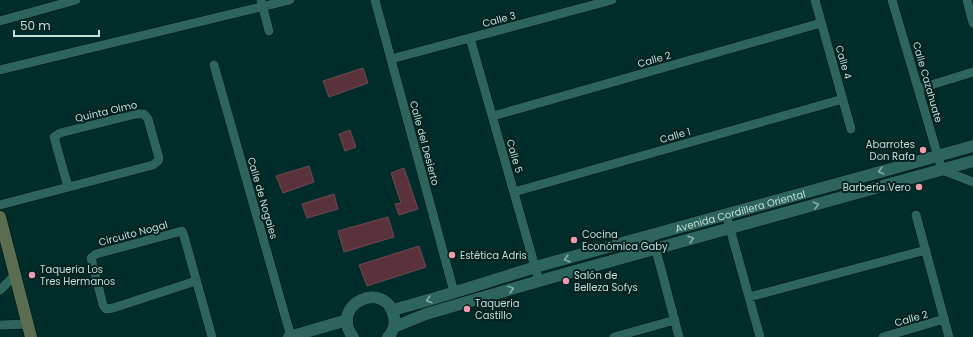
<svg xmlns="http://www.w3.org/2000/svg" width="973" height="337" viewBox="0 0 973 337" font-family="Poppins,sans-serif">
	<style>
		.building { fill: #5a323c; stroke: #724752 }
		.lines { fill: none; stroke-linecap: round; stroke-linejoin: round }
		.minor-casing { stroke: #001411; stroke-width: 10 }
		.tertiary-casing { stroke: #001411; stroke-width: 13 }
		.secondary-casing { stroke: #001411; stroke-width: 13 }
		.minor { stroke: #2d655d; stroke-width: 9 }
		.tertiary { stroke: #2d655d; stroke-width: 12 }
		.secondary { stroke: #5a6d51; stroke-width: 12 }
		.oneway { stroke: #86aea7 }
		.poi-dot { fill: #f29aaf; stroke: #04221e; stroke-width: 1.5 }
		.labels { text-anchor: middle; stroke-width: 4; stroke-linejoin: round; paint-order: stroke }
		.street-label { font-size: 10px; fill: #c2ded9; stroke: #04221e }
		.poi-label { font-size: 10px; fill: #c2ded9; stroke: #04221e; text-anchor: start }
	</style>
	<rect width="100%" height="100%" fill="#002d29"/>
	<!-- building -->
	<path class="building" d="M363,68L368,83L329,97L323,81Z
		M350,130L356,147L345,151L339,134Z
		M309,166L314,182L283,193L276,176Z
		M404,168L418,209L399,215L395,204L401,203L391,173Z
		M334,194L338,209L307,218L302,204Z
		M388,217L394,237L344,252L338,231Z
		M419,246L426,267L367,286L359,265Z"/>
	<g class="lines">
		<!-- minor casing -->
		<g class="minor-casing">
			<path id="minor" d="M261,0L269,31
				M375,0L454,292
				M815,0L851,129
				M892,0L942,170L973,182
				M967,0L973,23
				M0,21L76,0
				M470,38L539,281
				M391,59L612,0
				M214,65L291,337
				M0,70L290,0
				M918,89L973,72
				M493,116L821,23
				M514,192L843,99
				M0,205L153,165L158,161L159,158L148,119L144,114H136L60,133L54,137L68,187
				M726,214L760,337
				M916,215L949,337
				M652,235L679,337
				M196,281L113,308L106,309L103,305L91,258L96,254L182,231L184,236L212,337
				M0,290L15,275
				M749,297L926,250
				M0,325L28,324
				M614,337L675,320
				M883,337L944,319"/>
		</g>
		<!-- tertiary casing -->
		<g class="tertiary-casing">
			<g id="tertiary">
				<path id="s1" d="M392,310C444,297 495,279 546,264C689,225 831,186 973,146"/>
				<path d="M394,327L426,314L539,281L973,161"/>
				<path d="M289,337L347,320"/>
				<path d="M353,337C328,304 386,278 394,317C396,324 393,332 388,337"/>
			</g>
		</g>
		<!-- secondary casing -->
		<g class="secondary-casing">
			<path id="secondary" d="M0,217L31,337"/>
		</g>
		<!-- minor -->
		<use href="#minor" class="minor"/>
		<!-- tertiary -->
		<use href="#tertiary" class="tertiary"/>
		<!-- secondary -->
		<use href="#secondary" class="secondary"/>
	</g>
	<!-- one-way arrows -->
	<defs><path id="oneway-chevron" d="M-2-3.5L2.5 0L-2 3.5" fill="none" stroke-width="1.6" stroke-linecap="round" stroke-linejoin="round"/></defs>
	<g class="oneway">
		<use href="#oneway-chevron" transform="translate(881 171) rotate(165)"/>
		<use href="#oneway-chevron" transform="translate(816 205) rotate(-15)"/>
		<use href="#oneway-chevron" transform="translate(691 239) rotate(-16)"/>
		<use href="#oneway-chevron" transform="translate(567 259) rotate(164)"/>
		<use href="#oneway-chevron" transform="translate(511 289) rotate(-16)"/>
		<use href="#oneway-chevron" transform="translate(429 300) rotate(163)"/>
	</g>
	<!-- markers -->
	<g class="poi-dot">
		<circle cx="923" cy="150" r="4"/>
		<circle cx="919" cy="187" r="4"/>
		<circle cx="574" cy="240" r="4"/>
		<circle cx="452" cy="255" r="4"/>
		<circle cx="32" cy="275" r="4"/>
		<circle cx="566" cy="281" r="4"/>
		<circle cx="467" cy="309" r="4"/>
	</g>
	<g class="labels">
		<!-- street labels -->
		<g class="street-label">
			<text transform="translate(499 19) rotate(-15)" y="4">Calle 3</text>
			<text transform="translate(654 59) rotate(-16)" y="4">Calle 2</text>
			<text transform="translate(844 62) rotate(74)" y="4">Calle 4</text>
			<text transform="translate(928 82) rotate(74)" y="4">Calle Cazahuate</text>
			<text transform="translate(106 111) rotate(-13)" y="4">Quinta Olmo</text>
			<text transform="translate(675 135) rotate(-16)" y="4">Calle 1</text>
			<text transform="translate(425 143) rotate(75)" y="4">Calle del Desierto</text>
			<text transform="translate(515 156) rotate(74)" y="4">Calle 5</text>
			<text transform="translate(263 198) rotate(74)" y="4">Calle de Nogales</text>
			<text dy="4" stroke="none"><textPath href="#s1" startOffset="362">Avenida Cordillera Oriental</textPath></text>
			<text transform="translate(133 233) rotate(-15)" y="4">Circuito Nogal</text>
			<text transform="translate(911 318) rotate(-16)" y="4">Calle 2</text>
		</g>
		<!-- poi labels -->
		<g class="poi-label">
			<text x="915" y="148" text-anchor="end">Abarrotes<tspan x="915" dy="12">Don Rafa</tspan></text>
			<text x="911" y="191" text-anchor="end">Barbería Vero</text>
			<text x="582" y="238">Cocina<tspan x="582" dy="12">Económica Gaby</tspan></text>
			<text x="460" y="259">Estética Adris</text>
			<text x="40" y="273">Taqueria Los<tspan x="40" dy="12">Tres Hermanos</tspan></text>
			<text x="574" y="279">Salón de<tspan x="574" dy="12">Belleza Sofys</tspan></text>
			<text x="475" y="307">Taqueria<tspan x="475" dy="12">Castillo</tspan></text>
		</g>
	</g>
	<!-- scale -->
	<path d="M14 30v6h85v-6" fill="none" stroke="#c2ded9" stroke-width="2"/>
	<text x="20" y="30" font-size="12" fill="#c2ded9" stroke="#04221e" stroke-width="3" paint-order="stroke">50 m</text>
</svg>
